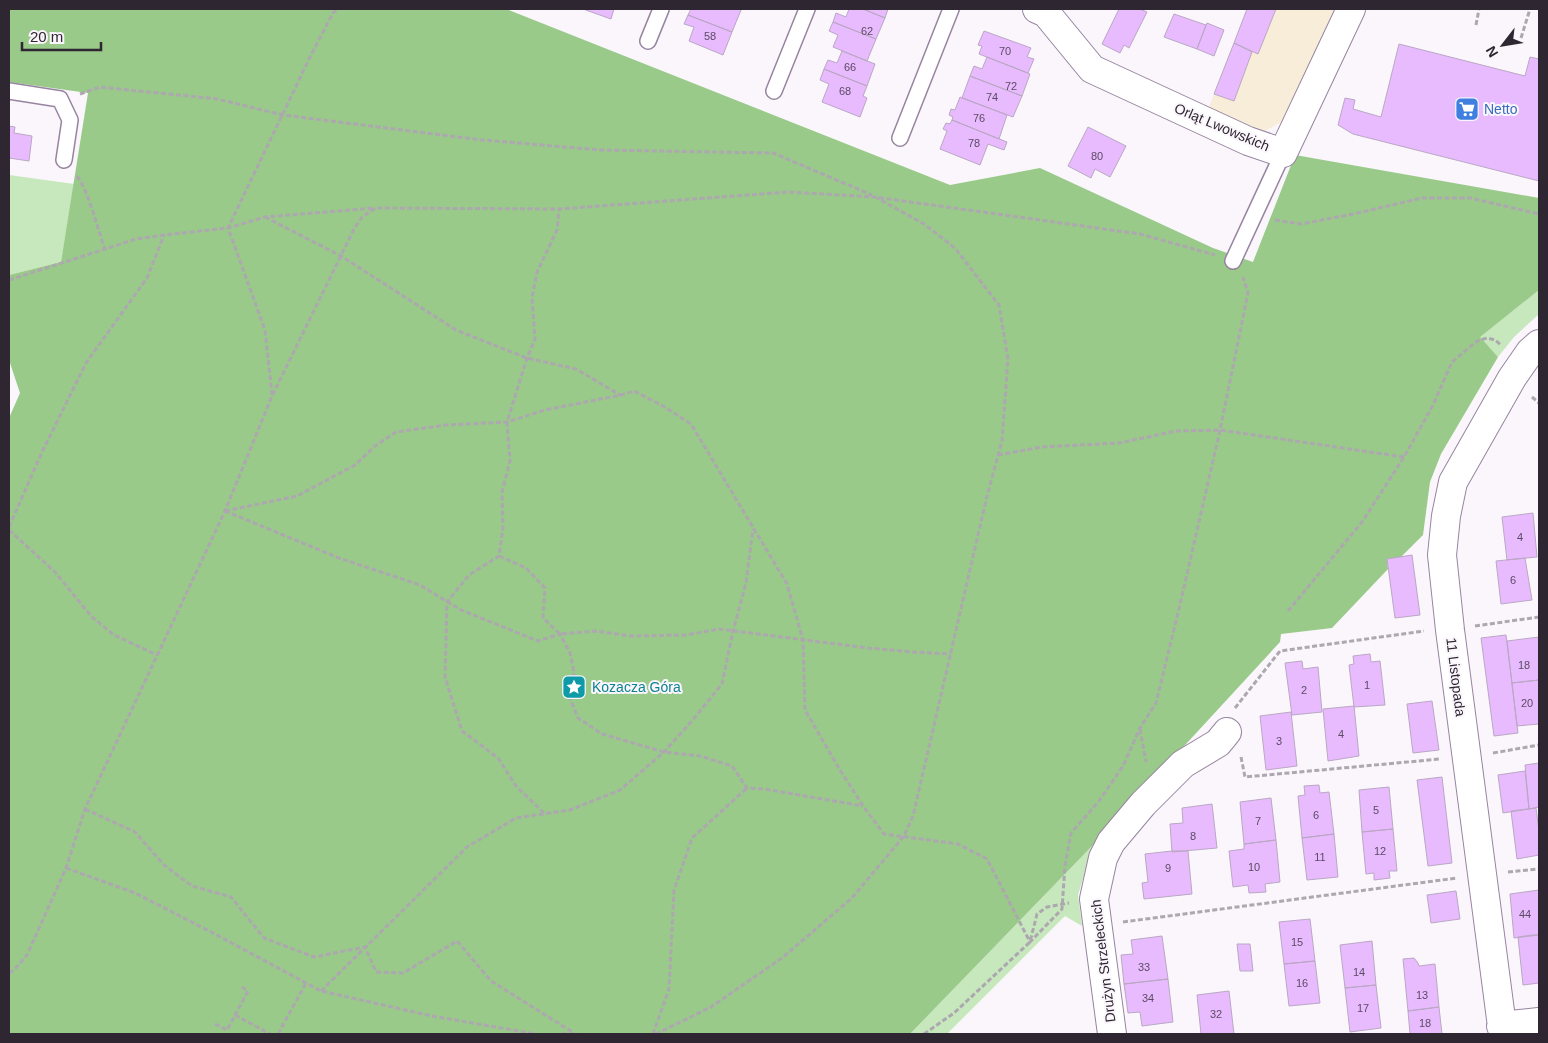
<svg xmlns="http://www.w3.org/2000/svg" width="1548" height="1043" viewBox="0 0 1548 1043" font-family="Helvetica,sans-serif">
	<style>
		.industrial { fill: #f7edd8 }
		.green { fill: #c7e7bd }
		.forest { fill: #99ca89 }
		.building { fill: #e8bbfe; stroke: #baa7c4 }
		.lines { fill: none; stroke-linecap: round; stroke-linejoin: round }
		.service-casing { stroke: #9784a0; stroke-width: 18 }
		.minor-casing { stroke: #9784a0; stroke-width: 30 }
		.path { stroke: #ada7af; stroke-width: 3; stroke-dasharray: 5 2.5; stroke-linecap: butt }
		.service { stroke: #fff; stroke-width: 15 }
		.minor { stroke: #fff; stroke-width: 28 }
		.labels { text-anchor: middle; stroke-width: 4; stroke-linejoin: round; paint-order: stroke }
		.number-label { font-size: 11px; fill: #5c4b64 }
		.shop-label { font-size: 14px; fill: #366cbe; stroke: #faf6fc; text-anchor: start }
		.street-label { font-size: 14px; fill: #2e2631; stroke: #faf6fc }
		.culture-label { font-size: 14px; fill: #0d838f; stroke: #faf6fc; text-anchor: start }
	</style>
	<rect width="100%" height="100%" fill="#faf6fc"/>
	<!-- industrial -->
	<path class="industrial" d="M1247,9H1336L1281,122L1258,135L1207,112Z"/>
	<!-- green -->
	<path class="green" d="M9,175L74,184L61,262L9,275Z
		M1539,290V314L1514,337L1498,357L1479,337Z
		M1093,845L1078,895L1082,926L1065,916L947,1034H910Z"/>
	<!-- forest -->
	<path class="forest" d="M9,9H506L950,185L1040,168L1213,248L1253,262L1295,155L1539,198V290L1480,337L1498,357L1441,454L1430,482L1423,535L1401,557L1387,559L1388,569L1332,628L1281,634L1280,642L1093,845L910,1034H9V418L20,393L9,360V275L61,262L88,93L9,82Z"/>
	<!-- building -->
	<path class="building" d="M583,9H614L611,19Z
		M691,9H738L741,10L732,32L688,15Z
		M849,9H863L885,18L876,39L833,22L836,13L846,17Z
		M863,9H888L885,18Z
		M1119,9H1140L1147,12L1129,48L1124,45L1120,53L1102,44Z
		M1247,9H1276L1258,54L1234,43Z
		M1174,14L1206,25L1197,49L1164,37Z
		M688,15L732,32L723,55L689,41L694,27L684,24Z
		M833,22L876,39L867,61L833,47L838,35L829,31Z
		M1207,23L1224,30L1214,56L1197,49Z
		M984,31L1031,48L1027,57L1034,59L1028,73L979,54L982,46L978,45Z
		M1234,43L1252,52L1234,101L1214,94Z
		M1399,44L1525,76L1530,57L1539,59V181L1353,134L1338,125L1345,98L1355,100L1353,109L1381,117Z
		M842,51L875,64L867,86L824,69L828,60L837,63Z
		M987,57L1030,74L1022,96L970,76L974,66L982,69Z
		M824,69L867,86L863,96L867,98L860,117L822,102L829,84L820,80Z
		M970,76L1022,96L1013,117L962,98Z
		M960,97L1007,115L999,139L952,120L953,117L949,115L951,109L955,110Z
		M952,120L1007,142L1004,150L988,144L980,165L940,149L947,131L943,129L946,123L950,124Z
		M9,126L15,127L14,133L32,136L29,161L9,158Z
		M1088,127L1126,146L1110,177L1095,169L1091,178L1068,166Z
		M1533,513L1537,557L1507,560L1502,517Z
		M1412,555L1420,615L1395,618L1387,559Z
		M1525,558L1532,600L1501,604L1496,561Z
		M1506,635L1518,733L1494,736L1481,638Z
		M1539,637V680L1512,683L1507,641Z
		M1370,654L1371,662L1380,661L1385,705L1354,707L1349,665L1354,664L1353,656Z
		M1302,661L1303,669L1318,667L1322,712L1292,715L1285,663Z
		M1539,680V724L1517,726L1512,683Z
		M1432,701L1439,750L1413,753L1407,704Z
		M1354,706L1359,756L1328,761L1323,709Z
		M1291,712L1297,766L1266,770L1260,716Z
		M1539,763V807L1529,809L1525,765Z
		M1525,771L1529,809L1503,813L1498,775Z
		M1442,777L1452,863L1428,866L1417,780Z
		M1319,785L1320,793L1329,792L1334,834L1302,838L1298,796L1305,795L1304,786Z
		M1389,787L1393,829L1362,832L1359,790Z
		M1271,798L1276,840L1244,844L1240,802Z
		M1212,804L1217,848L1172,852L1170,824L1183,823L1182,808Z
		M1536,808L1539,831V855L1517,859L1511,811Z
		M1393,829L1397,871H1389L1390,878L1374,880V873L1366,874L1362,832Z
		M1334,834L1338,877L1307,880L1302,838Z
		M1276,840L1280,882L1265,884L1266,892L1249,893L1248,885L1233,887L1229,851L1244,849V844Z
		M1172,851H1188L1192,894L1144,899L1142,883L1148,882L1145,854Z
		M1539,890V935L1514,938L1510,894Z
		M1456,891L1460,919L1431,923L1427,895Z
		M1310,919L1315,961L1284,964L1279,922Z
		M1532,935H1539V983L1523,985L1518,937Z
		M1162,936L1168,979L1124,984L1121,955L1133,954L1131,940Z
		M1372,941L1376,985L1345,988L1340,945Z
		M1237,944H1250L1253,971H1240Z
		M1414,958L1418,963L1419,966L1435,964L1439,1007L1408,1011L1403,959Z
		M1315,961L1320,1003L1289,1006L1284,964Z
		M1168,979L1173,1022L1142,1026L1140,1012L1128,1013L1124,984Z
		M1376,985L1381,1028L1350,1032L1345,988Z
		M1229,991L1234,1034H1201L1197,995Z
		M1439,1007L1442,1034H1410L1408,1011Z"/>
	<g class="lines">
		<!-- service casing -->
		<g class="service-casing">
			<path id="service" d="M648,41L661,9
				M9,91L60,99L70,120L64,160
				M774,91L807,9
				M900,138L951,9
				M1233,261L1283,153"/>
		</g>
		<!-- minor casing -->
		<g class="minor-casing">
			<path id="minor" d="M1037,9L1046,13L1092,69L1248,141L1283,153L1351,9
				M1501,1026L1539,1022
				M1112,1034L1094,899L1103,858L1111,842L1143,804L1183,764L1218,743L1227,732
				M1503,1034L1450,630L1442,555L1446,516L1453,482L1512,378L1530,352L1539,344"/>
		</g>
		<!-- path -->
		<path class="path" d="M1476,25L1479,9
			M1521,38L1530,9
			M80,94L100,87L217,99L283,115L482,140L601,150L773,153L872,195
			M77,176C89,192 98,230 105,250
			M265,217L341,256L456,330L527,358L576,369L620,395
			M1275,220L1301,224L1353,214L1422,198H1470L1539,214
			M9,280L136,239L164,235L228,228L265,217L375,208
			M272,395L265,330L228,228L311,55L333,13L338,9
			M1532,397L1539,403
			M998,455L1042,447L1119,443L1176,431L1220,430L1404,457
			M225,511L297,496L355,465L375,446L396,432L446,425L507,422L545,410L621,395L634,391L663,406L691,424L787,584L803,640L805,710L840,770L863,806L884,834L958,844L987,859L1030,942L1062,909L1065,865L1071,833L1099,801L1123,766L1140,728L1156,703L1179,609L1220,430L1248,293L1243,277
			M225,511L339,558L420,585L461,610L538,641L560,634L570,653L574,672L570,698L578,718L602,734L664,752L700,756L732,766L747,788L764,789L863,806
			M9,527L42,452L86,363L147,278L164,235
			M9,530L55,572L91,616L114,635L157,655
			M499,556L526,568L545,588L543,618L560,634L595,631L631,636L686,635L719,629L868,648L913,652L951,654
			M1288,611L1362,522L1404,457L1433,405L1452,362L1477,341L1487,338L1495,340L1501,345
			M1475,626L1539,617
			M1235,708L1280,651L1424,631
			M1140,729L1146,762
			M1493,753L1539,745
			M1241,757L1245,777L1440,759
			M85,809L135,832L164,865L192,886L231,897L264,938L314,957L365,947L376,972L403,973L457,941L491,981L574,1033
			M544,813L516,786L498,758L462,731L445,677L447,602L469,575L499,556L503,528L502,492L510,461L507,422L527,358L535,339L532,298L537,272L557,230L559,209
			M66,868L135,893L213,933L321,991L432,1016L536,1034
			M1508,872L1539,869
			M1123,922L1457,878
			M9,973L15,969L27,955L66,868L85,809L225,511L272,396L354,229L362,217L376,208L559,209L788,192L875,197L1140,234L1215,255
			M321,991L467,847L516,818L570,810L620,790L664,752L691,722L722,684L733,631L746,583L753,529
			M235,1015L270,1034
			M215,1024L227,1030L248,991L240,986
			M278,1034L306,983
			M562,1034H579
			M653,1034L669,989L674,890L692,838L747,788
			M656,1034L711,1007L782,958L852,898L904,836L913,816L987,496L1002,441L1008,359L999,305L955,248L924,224L877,198
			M924,1034L954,1013L1030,942L1037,914L1047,907L1069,903"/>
		<!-- service -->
		<use href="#service" class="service"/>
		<!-- minor -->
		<use href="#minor" class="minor"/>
	</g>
	<!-- icons -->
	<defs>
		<g id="supermarket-square" transform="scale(1.25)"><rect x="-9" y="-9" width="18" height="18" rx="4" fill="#3f7fe0" stroke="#faf6fc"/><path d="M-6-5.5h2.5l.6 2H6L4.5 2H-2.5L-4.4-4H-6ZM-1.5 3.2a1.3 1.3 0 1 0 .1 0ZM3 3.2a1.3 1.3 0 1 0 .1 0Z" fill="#fff"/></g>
		<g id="sight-square" transform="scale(1.25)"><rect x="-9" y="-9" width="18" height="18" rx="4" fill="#0f9aa8" stroke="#faf6fc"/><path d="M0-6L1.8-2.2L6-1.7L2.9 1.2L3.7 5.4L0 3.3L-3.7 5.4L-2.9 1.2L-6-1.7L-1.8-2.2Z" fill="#fff"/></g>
	</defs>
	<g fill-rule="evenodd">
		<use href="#supermarket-square" x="1467" y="109"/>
		<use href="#sight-square" x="574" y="687"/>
	</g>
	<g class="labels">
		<!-- number labels -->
		<g class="number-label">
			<text x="867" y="35">62</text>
			<text x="710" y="40">58</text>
			<text x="1005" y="55">70</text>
			<text x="850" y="71">66</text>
			<text x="1011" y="90">72</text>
			<text x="845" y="95">68</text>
			<text x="992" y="101">74</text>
			<text x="979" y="122">76</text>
			<text x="974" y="147">78</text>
			<text x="1097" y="160">80</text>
			<text x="1520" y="541">4</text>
			<text x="1513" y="584">6</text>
			<text x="1524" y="669">18</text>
			<text x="1367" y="689">1</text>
			<text x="1304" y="694">2</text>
			<text x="1527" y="707">20</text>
			<text x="1341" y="738">4</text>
			<text x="1279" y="745">3</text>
			<text x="1376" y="814">5</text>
			<text x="1316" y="819">6</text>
			<text x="1258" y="825">7</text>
			<text x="1193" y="840">8</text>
			<text x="1380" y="855">12</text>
			<text x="1320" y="861">11</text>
			<text x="1254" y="871">10</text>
			<text x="1168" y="872">9</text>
			<text x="1525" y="918">44</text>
			<text x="1297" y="946">15</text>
			<text x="1144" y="971">33</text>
			<text x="1359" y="976">14</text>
			<text x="1302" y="987">16</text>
			<text x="1422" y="999">13</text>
			<text x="1148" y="1002">34</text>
			<text x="1363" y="1012">17</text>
			<text x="1216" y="1018">32</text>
			<text x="1425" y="1027">18</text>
		</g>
		<!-- shop labels -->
		<g class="shop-label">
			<text x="1484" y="114">Netto</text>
		</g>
		<!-- street labels -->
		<g class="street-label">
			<text transform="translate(1222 127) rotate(23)" y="5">Orląt Lwowskich</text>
			<text transform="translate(1456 677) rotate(83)" y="5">11 Listopada</text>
			<text transform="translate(1103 961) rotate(-97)" y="5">Drużyn Strzeleckich</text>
		</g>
		<!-- culture labels -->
		<g class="culture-label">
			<text x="592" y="692">Kozacza Góra</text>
		</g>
	</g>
	<!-- border -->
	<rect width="1548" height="1043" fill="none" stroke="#2e2631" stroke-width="20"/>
	<!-- north arrow -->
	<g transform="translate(1503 45) rotate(239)" stroke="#faf6fc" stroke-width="4" paint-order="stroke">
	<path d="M0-4L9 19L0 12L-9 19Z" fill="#2e2631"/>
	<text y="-8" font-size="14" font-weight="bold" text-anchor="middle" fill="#2e2631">N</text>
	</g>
	<!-- scale -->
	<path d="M22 42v8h79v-8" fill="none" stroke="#2e2631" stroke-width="2.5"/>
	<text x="30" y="42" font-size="15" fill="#2e2631" stroke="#faf6fc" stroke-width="4" paint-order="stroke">20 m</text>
</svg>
